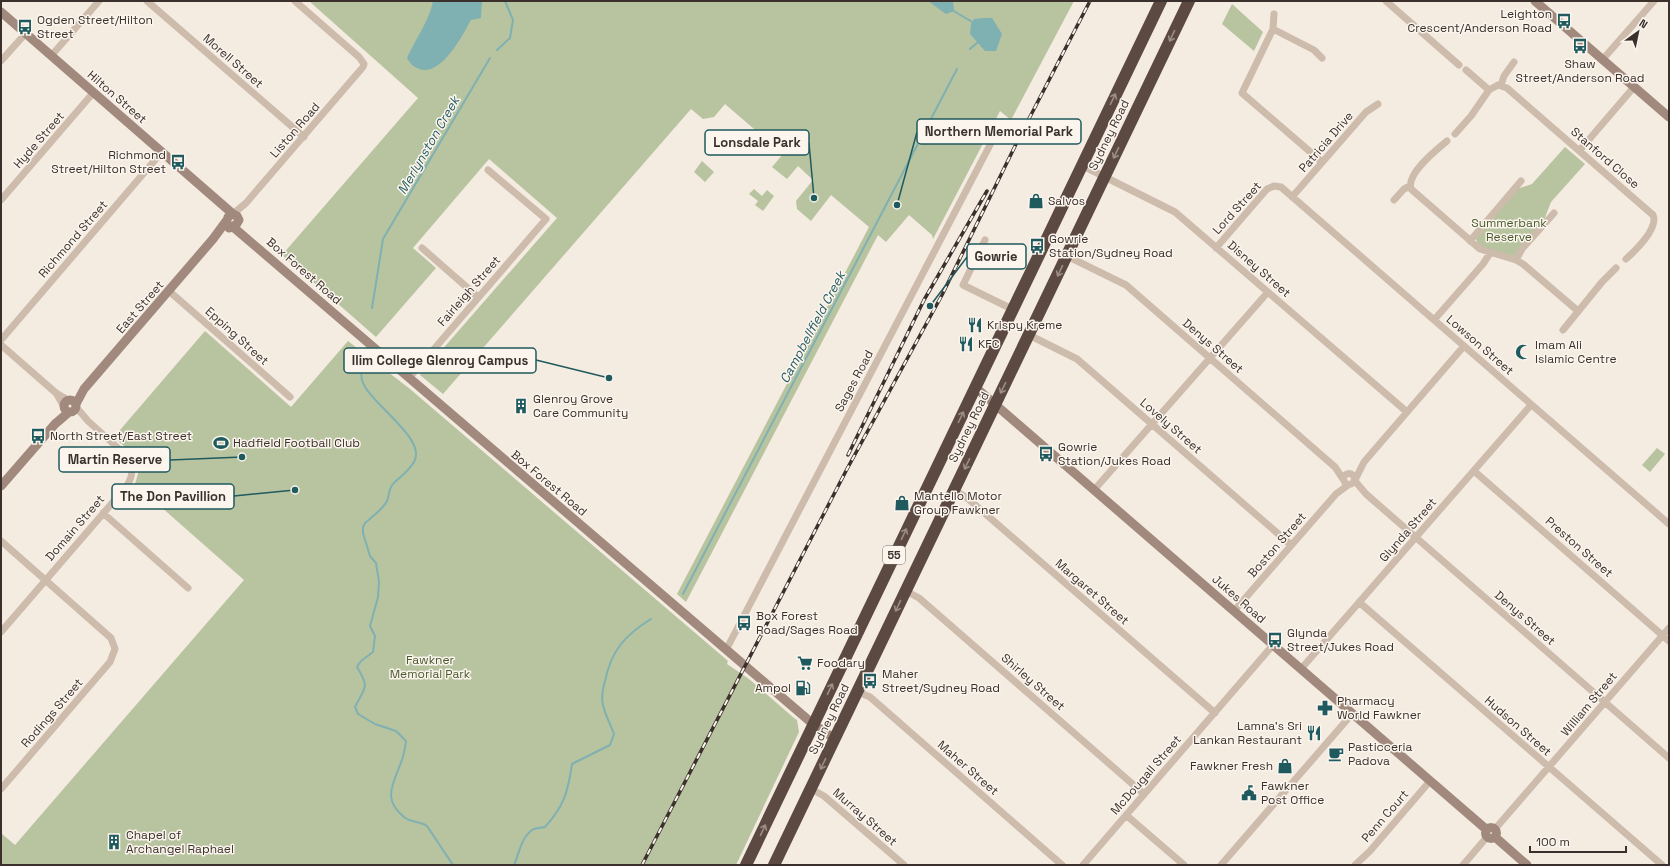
<svg xmlns="http://www.w3.org/2000/svg" width="1670" height="866" viewBox="0 0 1670 866" font-family="'Space Grotesk',sans-serif">
	<style>
		.green { fill: #b8c4a0 }
		.water { fill: #7fb0b2 }
		.lines { fill: none; stroke-linecap: round; stroke-linejoin: round }
		.stream { stroke: #7fb0b2; stroke-width: 2 }
		.street { stroke: #cdbbac; stroke-width: 7 }
		.secondary { stroke: #a18a7d; stroke-width: 9 }
		.highway { stroke: #5c4a42; stroke-width: 12 }
		.rail-casing { stroke: #3b302b; stroke-width: 3.5 }
		.rail { stroke: #fbf5ee; stroke-width: 2; stroke-dasharray: 6; stroke-linecap: butt }
		.oneway { stroke: #9c8e87 }
		.labels { text-anchor: middle; stroke-width: 3; stroke-linejoin: round; paint-order: stroke }
		.shield { fill: #fbf5ee; stroke: #756b66; stroke-width: 1 }
		.shield-label { font-size: 11px; font-weight: bold; fill: #3b302b }
		.poi-label { font-size: 12px; fill: #3b302b; stroke: #fbf5ee; text-anchor: start }
		.street-label { font-size: 12px; fill: #3b302b; stroke: #fbf5ee }
		.park-label { font-size: 12px; fill: #4a5a2e; stroke: #fbf5ee }
		.water-label { font-size: 13px; font-style: italic; fill: #1f5a5e; stroke: #fbf5ee }
		.leader { fill: none; stroke: #1f5a5e; stroke-width: 1.5 }
		.callout-dot { fill: #1f5a5e; stroke: #fbf5ee; stroke-width: 1.5 }
		.callout { fill: #fbf5ee; stroke: #1f5a5e; stroke-width: 1.5 }
		.callout-label { font-size: 13px; text-anchor: middle; font-weight: bold; fill: #3b302b }
	</style>
	<rect width="100%" height="100%" fill="#f4ebe1"/>
	<!-- green -->
	<path class="green" d="M309,1H1074L1011,120L1000,111L933,239L932,235L909,215L886,242L878,235L686,602L677,594L869,227L831,195L811,221L797,209L796,201L813,180L798,166L787,179L772,167L783,154L725,104L714,117L703,119L691,109L443,394L420,375L557,218L489,159L413,248L436,268L376,337L282,255L418,98Z
		M1232,4L1263,32L1254,51L1222,24Z
		M1565,147L1585,164L1551,202L1544,220L1517,254L1514,256C1503,253 1480,253 1476,239L1517,189L1532,184Z
		M702,161L714,172L705,182L694,172Z
		M754,189L762,196L767,190L774,196L763,211L755,205L758,201L749,194Z
		M205,331L291,407L348,341L410,389L728,661L727,664L749,679L794,718L797,720L799,732L736,865H1V833L15,845L244,580L135,484C136,480 139,473 138,468C137,455 122,445 114,437Z
		M1657,448L1665,454L1650,472L1642,465Z"/>
	<!-- water -->
	<path class="water" d="M433,1H482L481,18L471,20C462,36 439,82 415,67C412,66 409,61 407,58C415,39 429,22 433,1Z
		M928,1H953L954,11L946,14Z
		M984,18H992L1002,34L996,51H985L970,34L971,24L974,19Z"/>
	<g class="lines">
		<!-- stream -->
		<path class="stream" d="M952,10L974,23
			M970,49L979,41
			M497,50L510,38L513,20L505,1
			M372,308L383,239L490,58
			M364,355C363,363 360,372 362,380C367,402 428,438 414,462C408,472 401,476 393,484C389,488 389,496 387,501C383,509 372,517 365,523L363,527V533L370,556L376,563L379,582L378,597L370,626L375,636L373,652L361,661L357,667C370,688 365,687 355,707L358,714L375,724L396,731L406,741C405,749 403,758 400,765C392,786 383,800 404,817C411,823 420,821 427,826L453,865
			M683,594L957,69
			M514,865C519,854 521,838 532,830C535,828 541,828 545,827C564,806 568,792 572,764L610,745L614,734C611,725 605,715 603,705C601,698 603,688 605,681C611,651 625,635 651,619"/>
		<!-- street -->
		<path class="street" d="M147,1L304,137
			M1386,1L1459,65
			M1274,14L1273,29L1242,93L1322,162
			M1273,29L1314,50L1322,58
			M51,56L99,1
			M1603,59L1654,1
			M1,61L26,33
			M1466,70L1489,90
			M1501,85L1504,76L1514,62
			M1455,134L1471,116L1489,90L1498,85L1507,88L1653,215C1659,228 1635,251 1626,259
			M1447,141C1436,150 1406,174 1411,189L1480,249L1516,260L1523,264L1578,311
			M1580,150L1634,87
			M1081,165L1175,212L1407,412
			M1292,197L1366,112L1378,104
			M1,200L93,93
			M1394,200L1404,189L1410,186
			M233,214L246,203L363,67L364,64L359,57L295,1
			M985,240L963,285L1012,309
			M1470,241L1521,181
			M422,248L478,297
			M1216,248L1267,189L1274,186L1281,187L1669,524
			M1067,256L1126,285L1335,467L1343,479
			M1516,260L1522,249L1554,213
			M169,291L290,397
			M1434,320L1483,264L1490,253
			M1563,330L1602,282L1616,268
			M1029,335L1077,359L1291,545
			M1,340L161,153
			M1,345L56,393L68,400
			M409,378L546,219L488,170
			M56,393L63,405
			M1474,471L1669,641
			M1343.5 479a5.5 5.5 0 1 1 11 0a5.5 5.5 0 1 1-11 0Z
			M1355,480L1364,462L1464,346
			M1355,481L1366,494L1669,758
			M954,490L966,497L1215,713
			M1094,490L1268,292
			M103,513L188,588
			M1,541L111,638L115,649L110,662L1,789
			M906,591L919,598L1144,794
			M1359,602L1662,865
			M1234,611L1336,494L1348,485
			M1,632L126,487C133,477 134,468 128,457L88,421L76,407
			M726,650L1002,122
			M1301,669L1531,405
			M858,692L870,697L1062,865
			M811,789L824,796L904,865
			M1126,815L1184,865
			M1495,829L1669,628
			M1083,865L1273,645
			M1221,865L1352,714
			M1355,865L1370,851L1430,781
			M1463,865L1487,837"/>
		<!-- secondary -->
		<path class="secondary" d="M1535,1L1669,117
			M1,12L233,214
			M228,217L233,214L237,216L239,220L236,225L229,228
			M232,226L813,724L835,739
			M975,387L1487,830
			M64 406a6 6 0 1 1 12 0a6 6 0 1 1-12 0Z
			M76,404L84,389L213,239L227,220
			M1,486L55,424L69,412
			M1485.5 833a5.5 5.5 0 1 1 11 0a5.5 5.5 0 1 1-11 0Z
			M1495,837L1527,865"/>
		<!-- highway -->
		<path class="highway" d="M746,865L1161,1
			M774,865L1189,1"/>
		<!-- rail casing -->
		<g class="rail-casing">
			<path id="rail" d="M848,455L924,300L987,191
				M642,865L847,469L942,295L1019,138L1090,1"/>
		</g>
		<!-- rail -->
		<use href="#rail" class="rail"/>
	</g>
	<!-- one-way arrows -->
	<defs><path id="oneway-shaft" d="M-6 0H5M1.5-3L5.5 0L1.5 3" fill="none" stroke-width="1.6" stroke-linecap="round" stroke-linejoin="round"/></defs>
	<g class="oneway">
		<use href="#oneway-shaft" transform="translate(1172 36) rotate(116)"/>
		<use href="#oneway-shaft" transform="translate(1113 99) rotate(-64)"/>
		<use href="#oneway-shaft" transform="translate(1116 153) rotate(116)"/>
		<use href="#oneway-shaft" transform="translate(1060 271) rotate(115)"/>
		<use href="#oneway-shaft" transform="translate(1003 388) rotate(116)"/>
		<use href="#oneway-shaft" transform="translate(961 417) rotate(-64)"/>
		<use href="#oneway-shaft" transform="translate(967 464) rotate(116)"/>
		<use href="#oneway-shaft" transform="translate(904 534) rotate(-64)"/>
		<use href="#oneway-shaft" transform="translate(898 606) rotate(115)"/>
		<use href="#oneway-shaft" transform="translate(830 689) rotate(-64)"/>
		<use href="#oneway-shaft" transform="translate(823 764) rotate(116)"/>
		<use href="#oneway-shaft" transform="translate(763 830) rotate(-65)"/>
	</g>
	<!-- icons -->
	<defs>
		<g id="bus-bare" transform="scale(1.2)"><path d="M-5-6H5V4H4V6H2V4H-2V6H-4V4H-5ZM-3.5-4V0h7V-4ZM-3.5 1.2v1.5H-2V1.2ZM2 1.2v1.5H3.5V1.2Z" fill="#1f5a5e" stroke="#fbf5ee" stroke-width="2.5" paint-order="stroke"/></g>
		<g id="shop-bare" transform="scale(1.2)"><path d="M-5-2.5h2.3a2.7 3.5 0 0 1 5.4 0H5L5.5 6h-11ZM-1.5-2.5h3a1.5 2.3 0 0 0-3 0Z" fill="#1f5a5e" stroke="#fbf5ee" stroke-width="2.5" paint-order="stroke"/></g>
		<g id="restaurant-bare" transform="scale(1.2)"><path d="M-5-6h1v4h1v-4h1v4h1v-4h1v5L-1.5 .5V6h-2V.5L-5-1ZM5-6V6H3V1.5H1.5Q1.5-4 5-6Z" fill="#1f5a5e" stroke="#fbf5ee" stroke-width="2.5" paint-order="stroke"/></g>
		<g id="mosque-bare" transform="scale(1.2)"><path d="M3.5-4.9A6 6 0 1 0 3.5 4.9A5 5 0 1 1 3.5-4.9Z" fill="#1f5a5e" stroke="#fbf5ee" stroke-width="2.5" paint-order="stroke"/></g>
		<g id="building-bare" transform="scale(1.2)"><path d="M-4-6H4V6H1V3H-1V6H-4ZM-2.5-4.3h1.7v1.8h-1.7ZM.8-4.3h1.7v1.8H.8ZM-2.5-1h1.7V.8h-1.7ZM.8-1h1.7V.8H.8Z" fill="#1f5a5e" stroke="#fbf5ee" stroke-width="2.5" paint-order="stroke"/></g>
		<g id="stadium-bare" transform="scale(1.2)"><path d="M0-5a6.5 5 0 1 0 0 10a6.5 5 0 1 0 0-10ZM-3.5-1.8h7v3.6h-7Z" fill="#1f5a5e" stroke="#fbf5ee" stroke-width="2.5" paint-order="stroke"/></g>
		<g id="supermarket-bare" transform="scale(1.2)"><path d="M-6-5.5h2.5l.6 2H6L4.5 2H-2.5L-4.4-4H-6ZM-1.5 3.2a1.3 1.3 0 1 0 .1 0ZM3 3.2a1.3 1.3 0 1 0 .1 0Z" fill="#1f5a5e" stroke="#fbf5ee" stroke-width="2.5" paint-order="stroke"/></g>
		<g id="fuel-bare" transform="scale(1.2)"><path d="M-5.5-6h7V0h2V4h1.3V-2.5L3-4.5l.8-.8L6-3V5H2.5V1h-1V6h-7ZM-4.2-4.7v3.2H.2V-4.7Z" fill="#1f5a5e" stroke="#fbf5ee" stroke-width="2.5" paint-order="stroke"/></g>
		<g id="pharmacy-bare" transform="scale(1.2)"><path d="M-2-6h4v4h4v4h-4v4h-4v-4h-4v-4h4Z" fill="#1f5a5e" stroke="#fbf5ee" stroke-width="2.5" paint-order="stroke"/></g>
		<g id="cafe-bare" transform="scale(1.2)"><path d="M-5.5-4.5H6V0H3Q3 3.5 0 3.5H-2.5Q-5.5 3.5-5.5 0ZM3-3.2v2h1.7v-2ZM-6 4.5H4V6H-6Z" fill="#1f5a5e" stroke="#fbf5ee" stroke-width="2.5" paint-order="stroke"/></g>
		<g id="civic-bare" transform="scale(1.2)"><path d="M-.6-6.5H3V-4.5H.6V-3L4-1V1h2V6H-6V1h2V-1L-.6-3ZM-1.2 2.5V6h2.4V2.5Z" fill="#1f5a5e" stroke="#fbf5ee" stroke-width="2.5" paint-order="stroke"/></g>
	</defs>
	<g fill-rule="evenodd">
		<use href="#bus-bare" x="1564" y="21"/>
		<use href="#bus-bare" x="25" y="27"/>
		<use href="#bus-bare" x="1580" y="46"/>
		<use href="#bus-bare" x="178" y="162"/>
		<use href="#shop-bare" x="1036" y="201"/>
		<use href="#bus-bare" x="1037" y="246"/>
		<use href="#restaurant-bare" x="975" y="325"/>
		<use href="#restaurant-bare" x="966" y="344"/>
		<use href="#mosque-bare" x="1523" y="352"/>
		<use href="#building-bare" x="521" y="406"/>
		<use href="#bus-bare" x="38" y="436"/>
		<use href="#stadium-bare" x="221" y="443"/>
		<use href="#bus-bare" x="1046" y="454"/>
		<use href="#shop-bare" x="902" y="503"/>
		<use href="#bus-bare" x="744" y="623"/>
		<use href="#bus-bare" x="1275" y="640"/>
		<use href="#supermarket-bare" x="805" y="663"/>
		<use href="#bus-bare" x="870" y="681"/>
		<use href="#fuel-bare" x="803" y="688"/>
		<use href="#pharmacy-bare" x="1325" y="708"/>
		<use href="#restaurant-bare" x="1314" y="733"/>
		<use href="#cafe-bare" x="1336" y="754"/>
		<use href="#shop-bare" x="1285" y="766"/>
		<use href="#civic-bare" x="1249" y="793"/>
		<use href="#building-bare" x="114" y="842"/>
	</g>
	<g class="labels">
		<!-- shield labels -->
		<rect class="shield" x="883" y="546" width="22" height="18" rx="3"/>
		<g class="shield-label">
			<text x="894" y="559">55</text>
		</g>
		<!-- poi labels -->
		<g class="poi-label">
			<text x="1552" y="18" text-anchor="end">Leighton<tspan x="1552" dy="14">Crescent/Anderson Road</tspan></text>
			<text x="37" y="24">Ogden Street/Hilton<tspan x="37" dy="14">Street</tspan></text>
			<text x="1580" y="68" text-anchor="middle">Shaw<tspan x="1580" dy="14">Street/Anderson Road</tspan></text>
			<text x="166" y="159" text-anchor="end">Richmond<tspan x="166" dy="14">Street/Hilton Street</tspan></text>
			<text x="1048" y="205">Salvos</text>
			<text x="1049" y="243">Gowrie<tspan x="1049" dy="14">Station/Sydney Road</tspan></text>
			<text x="987" y="329">Krispy Kreme</text>
			<text x="978" y="348">KFC</text>
			<text x="1535" y="349">Imam Ali<tspan x="1535" dy="14">Islamic Centre</tspan></text>
			<text x="533" y="403">Glenroy Grove<tspan x="533" dy="14">Care Community</tspan></text>
			<text x="50" y="440">North Street/East Street</text>
			<text x="233" y="447">Hadfield Football Club</text>
			<text x="1058" y="451">Gowrie<tspan x="1058" dy="14">Station/Jukes Road</tspan></text>
			<text x="914" y="500">Mantello Motor<tspan x="914" dy="14">Group Fawkner</tspan></text>
			<text x="756" y="620">Box Forest<tspan x="756" dy="14">Road/Sages Road</tspan></text>
			<text x="1287" y="637">Glynda<tspan x="1287" dy="14">Street/Jukes Road</tspan></text>
			<text x="817" y="667">Foodary</text>
			<text x="882" y="678">Maher<tspan x="882" dy="14">Street/Sydney Road</tspan></text>
			<text x="791" y="692" text-anchor="end">Ampol</text>
			<text x="1337" y="705">Pharmacy<tspan x="1337" dy="14">World Fawkner</tspan></text>
			<text x="1302" y="730" text-anchor="end">Lamna's Sri<tspan x="1302" dy="14">Lankan Restaurant</tspan></text>
			<text x="1348" y="751">Pasticceria<tspan x="1348" dy="14">Padova</tspan></text>
			<text x="1273" y="770" text-anchor="end">Fawkner Fresh</text>
			<text x="1261" y="790">Fawkner<tspan x="1261" dy="14">Post Office</tspan></text>
			<text x="126" y="839">Chapel of<tspan x="126" dy="14">Archangel Raphael</tspan></text>
		</g>
		<!-- street labels -->
		<g class="street-label">
			<text transform="translate(233 61) rotate(41)" y="4">Morell Street</text>
			<text transform="translate(117 97) rotate(41)" y="4">Hilton Street</text>
			<text transform="translate(295 130) rotate(-49)" y="4">Liston Road</text>
			<text transform="translate(1109 135) rotate(-64)" y="4">Sydney Road</text>
			<text transform="translate(39 140) rotate(-49)" y="4">Hyde Street</text>
			<text transform="translate(1326 142) rotate(-49)" y="4">Patricia Drive</text>
			<text transform="translate(1605 158) rotate(41)" y="4">Stanford Close</text>
			<text transform="translate(1237 208) rotate(-48)" y="4">Lord Street</text>
			<text transform="translate(73 239) rotate(-49)" y="4">Richmond Street</text>
			<text transform="translate(1259 269) rotate(41)" y="4">Disney Street</text>
			<text transform="translate(304 271) rotate(41)" y="4">Box Forest Road</text>
			<text transform="translate(469 291) rotate(-49)" y="4">Fairleigh Street</text>
			<text transform="translate(140 307) rotate(-49)" y="4">East Street</text>
			<text transform="translate(237 336) rotate(42)" y="4">Epping Street</text>
			<text transform="translate(1480 345) rotate(41)" y="4">Lowson Street</text>
			<text transform="translate(1213 346) rotate(41)" y="4">Denys Street</text>
			<text transform="translate(854 381) rotate(-62)" y="4">Sages Road</text>
			<text transform="translate(1171 426) rotate(41)" y="4">Lovely Street</text>
			<text transform="translate(969 427) rotate(-64)" y="4">Sydney Road</text>
			<text transform="translate(549 483) rotate(40)" y="4">Box Forest Road</text>
			<text transform="translate(75 528) rotate(-49)" y="4">Domain Street</text>
			<text transform="translate(1408 530) rotate(-49)" y="4">Glynda Street</text>
			<text transform="translate(1277 545) rotate(-49)" y="4">Boston Street</text>
			<text transform="translate(1579 547) rotate(41)" y="4">Preston Street</text>
			<text transform="translate(1092 592) rotate(41)" y="4">Margaret Street</text>
			<text transform="translate(1239 599) rotate(41)" y="4">Jukes Road</text>
			<text transform="translate(1525 618) rotate(41)" y="4">Denys Street</text>
			<text transform="translate(1033 682) rotate(41)" y="4">Shirley Street</text>
			<text transform="translate(1589 704) rotate(-50)" y="4">William Street</text>
			<text transform="translate(52 713) rotate(-49)" y="4">Rodings Street</text>
			<text transform="translate(829 719) rotate(-64)" y="4">Sydney Road</text>
			<text transform="translate(1518 726) rotate(41)" y="4">Hudson Street</text>
			<text transform="translate(968 768) rotate(41)" y="4">Maher Street</text>
			<text transform="translate(1146 775) rotate(-49)" y="4">McDougall Street</text>
			<text transform="translate(1385 816) rotate(-49)" y="4">Penn Court</text>
			<text transform="translate(865 817) rotate(41)" y="4">Murray Street</text>
		</g>
		<!-- park labels -->
		<g class="park-label">
			<text x="1509" y="227">Summerbank<tspan x="1509" dy="14">Reserve</tspan></text>
			<text x="430" y="664">Fawkner<tspan x="430" dy="14">Memorial Park</tspan></text>
		</g>
		<!-- water labels -->
		<g class="water-label">
			<text transform="translate(428 145) rotate(-60)" y="5">Merlynston Creek</text>
			<text transform="translate(812 327) rotate(-62)" y="5">Campbellfield Creek</text>
		</g>
	</g>
	<!-- callouts -->
	<path class="leader" d="M897 205L917 132M814 198L809 143M930 306L967 257M609 378L536 360M242 457L170 460M295 490L234 496"/>
	<g class="callout-dot">
		<circle cx="897" cy="205" r="4"/>
		<circle cx="814" cy="198" r="4"/>
		<circle cx="930" cy="306" r="4"/>
		<circle cx="609" cy="378" r="4"/>
		<circle cx="242" cy="457" r="4"/>
		<circle cx="295" cy="490" r="4"/>
	</g>
	<g class="callout">
		<rect x="917" y="119" width="164" height="25" rx="4"/>
		<rect x="705" y="130" width="104" height="25" rx="4"/>
		<rect x="967" y="244" width="59" height="25" rx="4"/>
		<rect x="344" y="348" width="192" height="25" rx="4"/>
		<rect x="59" y="447" width="111" height="25" rx="4"/>
		<rect x="112" y="484" width="122" height="25" rx="4"/>
	</g>
	<g class="callout-label">
		<text x="999" y="136">Northern Memorial Park</text>
		<text x="757" y="147">Lonsdale Park</text>
		<text x="996" y="261">Gowrie</text>
		<text x="440" y="365">Ilim College Glenroy Campus</text>
		<text x="115" y="464">Martin Reserve</text>
		<text x="173" y="501">The Don Pavillion</text>
	</g>
	<!-- border -->
	<rect width="1670" height="866" fill="none" stroke="#3b302b" stroke-width="4"/>
	<!-- north arrow -->
	<g transform="translate(1638 32) rotate(33)" stroke="#fbf5ee" stroke-width="3" paint-order="stroke">
	<path d="M0-3L7 15L0 10L-7 15Z" fill="#3b302b"/>
	<text y="-6" font-size="11" font-weight="bold" text-anchor="middle" fill="#3b302b">N</text>
	</g>
	<!-- scale -->
	<path d="M1530 846v6h96v-6" fill="none" stroke="#3b302b" stroke-width="2"/>
	<text x="1536" y="846" font-size="12" fill="#3b302b" stroke="#fbf5ee" stroke-width="3" paint-order="stroke">100 m</text>
</svg>
